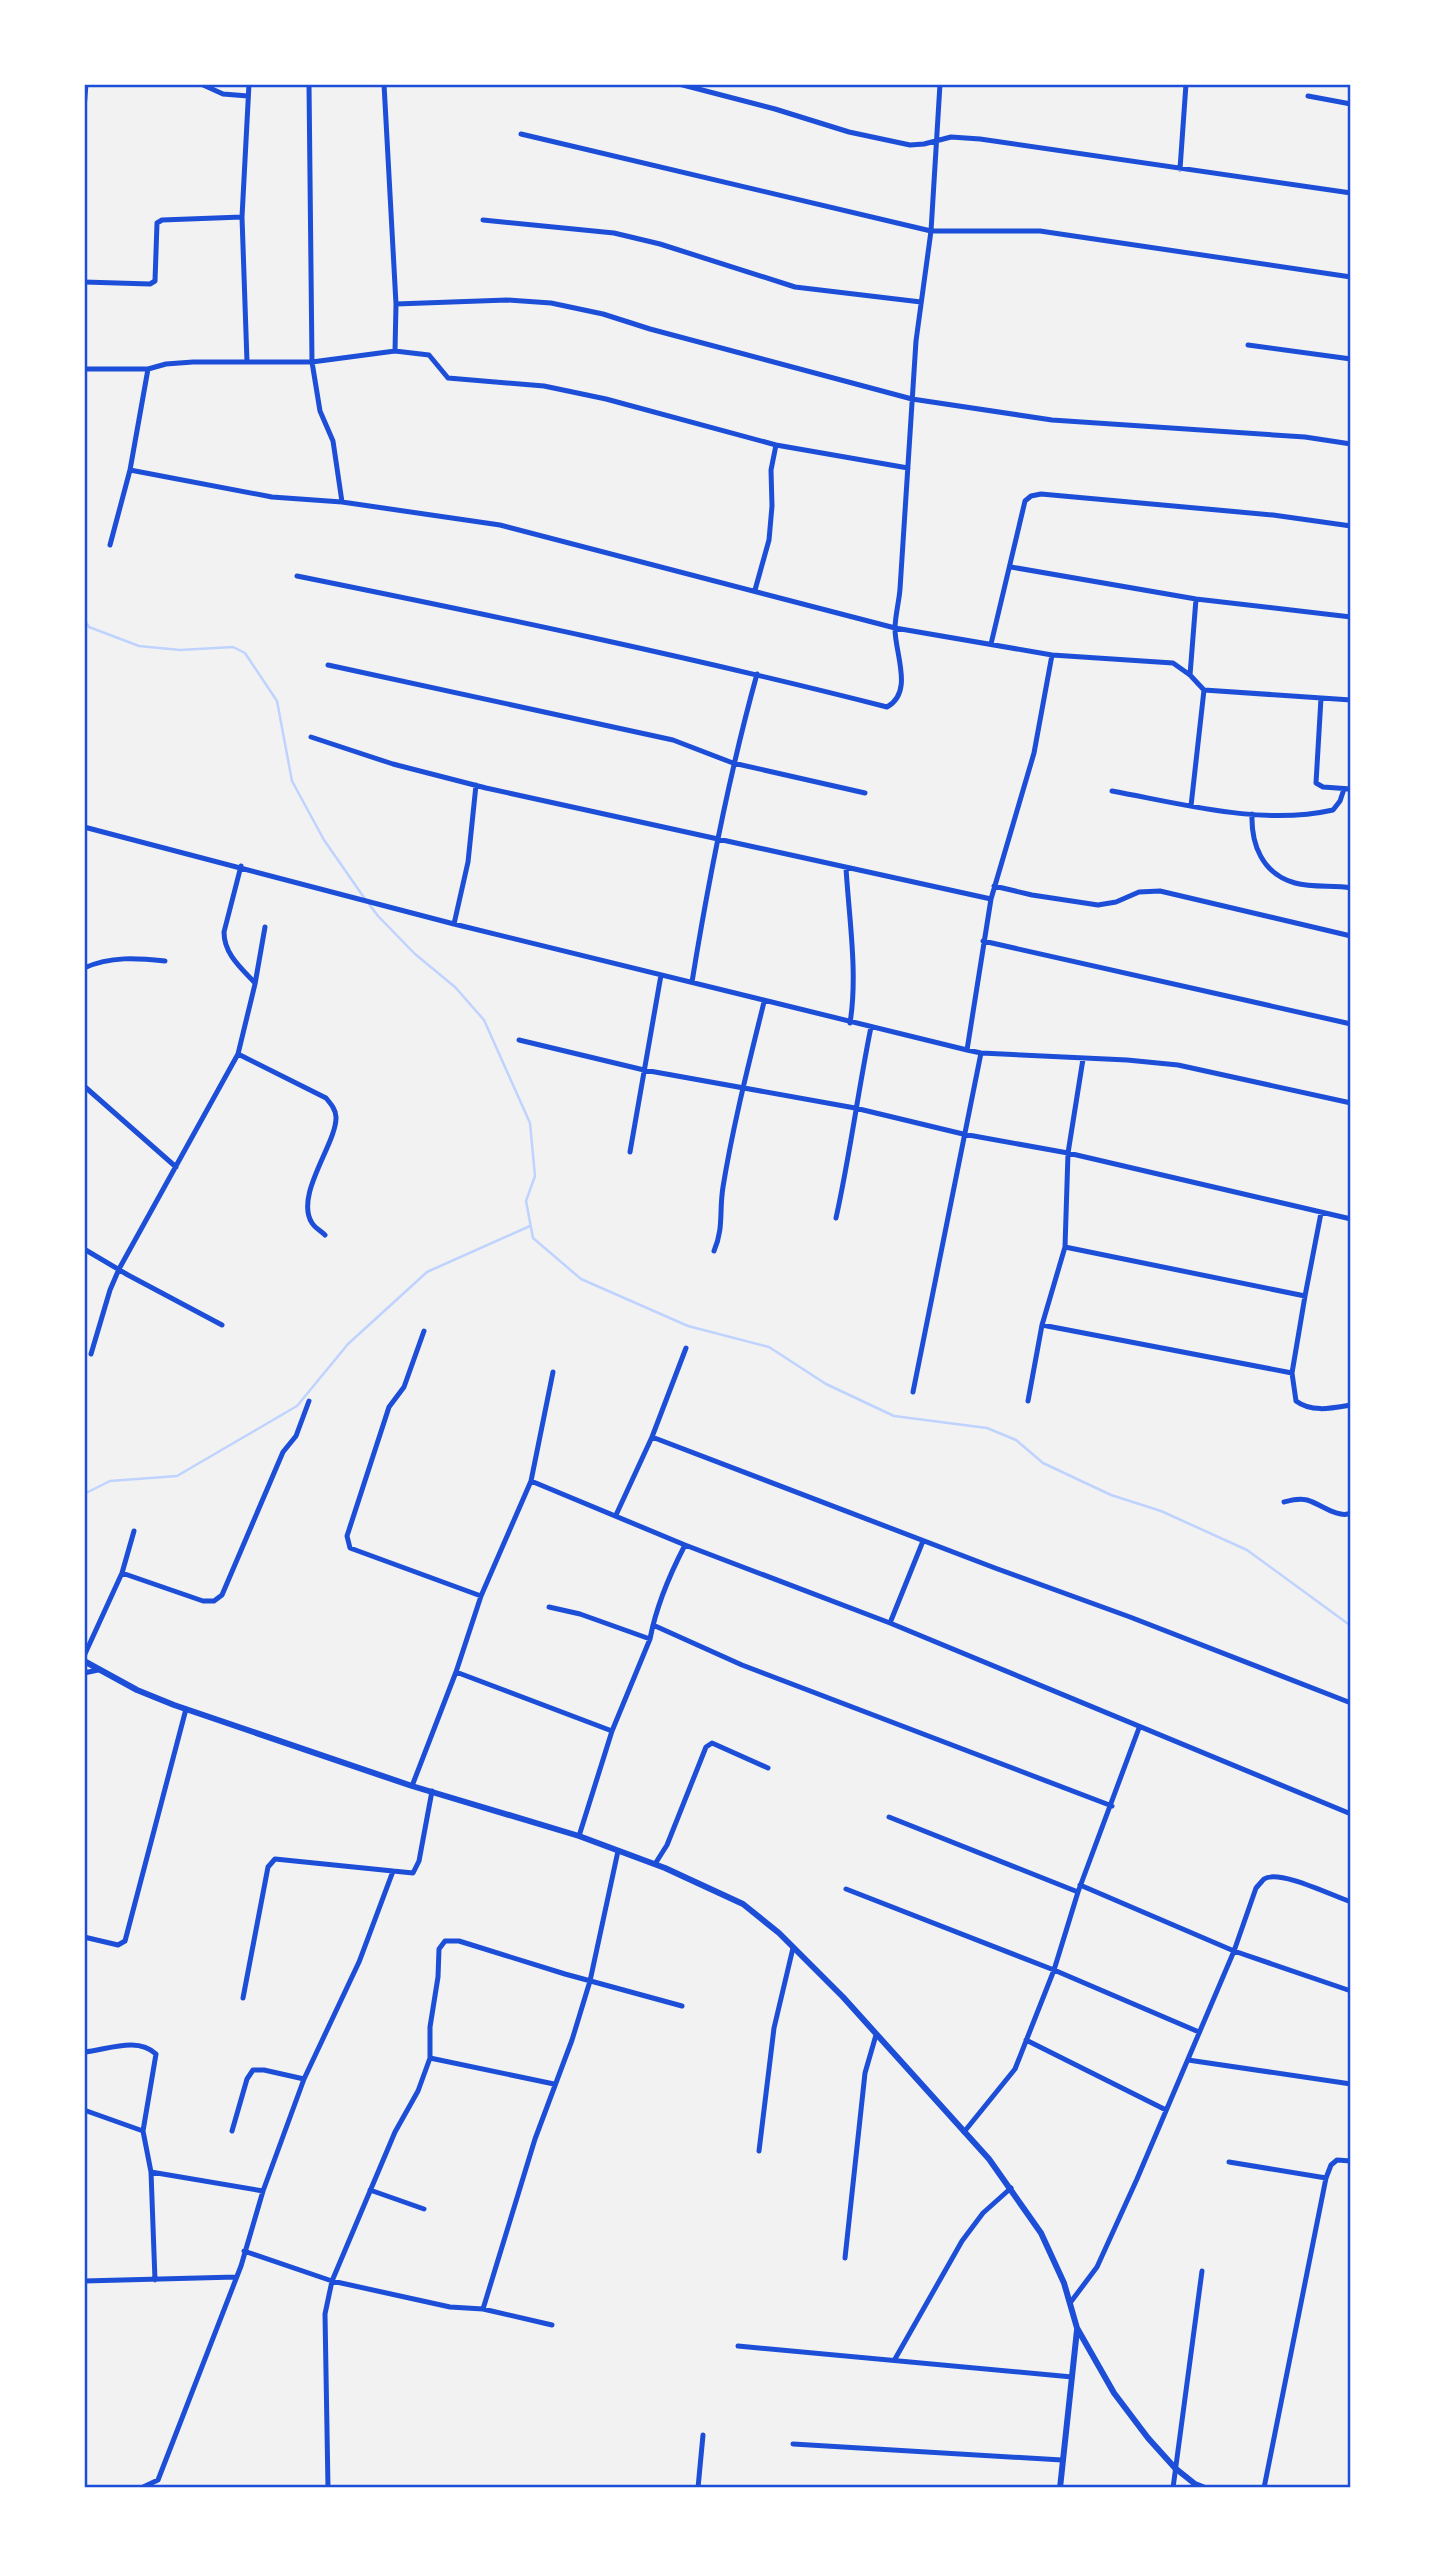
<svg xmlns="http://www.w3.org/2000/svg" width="1435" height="2572" viewBox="0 0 1435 2572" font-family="Lato,sans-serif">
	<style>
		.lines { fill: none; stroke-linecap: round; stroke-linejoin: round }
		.stream { stroke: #bfd3fe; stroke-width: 2.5 }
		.minor { stroke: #1d4ed8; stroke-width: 5 }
		.tertiary { stroke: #1d4ed8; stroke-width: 6 }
		.neatline { fill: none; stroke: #1d4ed8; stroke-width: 2.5 }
	</style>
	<rect width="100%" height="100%" fill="#f2f2f2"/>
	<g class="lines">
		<!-- stream -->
		<path class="stream" d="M84,619L89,627L139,646L180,650L233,647L245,653L277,701L292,781L324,840L365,899
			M369,904L378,916L415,954L455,987L484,1020L530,1123L535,1176L526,1201L533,1238L581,1279L688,1326L769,1347L826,1384L894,1416L987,1428L1016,1440L1043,1463L1111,1495L1161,1511L1247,1550L1351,1626
			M84,1494L110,1481L177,1476L297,1406L348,1344L427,1272L530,1226"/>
		<!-- minor -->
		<path class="minor" d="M201,84L223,94L248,96
			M309,84L312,362L320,411L333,441L342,502
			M384,84L396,304L395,351
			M679,84L775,109L849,132L910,145L924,144L951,137L980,139L1351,193
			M1308,96L1351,104
			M84,109L86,84
			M521,134L931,231H1040L1351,277
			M1180,169L1186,84
			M483,220L614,233L660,244L795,287L921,302
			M84,282L150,284L155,281L157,223L162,220L242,217
			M396,304L507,300L551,303L603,314L650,329L912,399L1052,420L1305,437L1351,444
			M1248,345L1351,359
			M247,362L242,217L249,84
			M84,369H148L166,364L193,362H312L395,351L429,355L448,378L544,386L606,399L776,445L908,468
			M130,470L272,497L342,502L500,525L895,628L1052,655L1173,663L1190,675L1204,690L1351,700
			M110,545L130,470L148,369
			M1011,567L1196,599L1351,617
			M297,576C495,616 691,657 887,707C914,692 895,654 895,629C895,616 899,602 900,589L916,341L931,231L940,84
			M755,590L769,540L772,506L771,470L776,445
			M991,644L1025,501L1031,496L1041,494L1273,515L1351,526
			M328,665L673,740L733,763L865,793
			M1190,675L1196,599
			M1321,698L1316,783L1323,787L1351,789
			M311,737L393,764L486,788L991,899
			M1112,791C1183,804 1262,826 1333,810L1340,801L1344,789
			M1191,806L1204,690
			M1252,814C1251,844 1262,874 1295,883C1313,888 1333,885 1351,888
			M84,827L454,924L967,1050L981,1053L1127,1060L1178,1065L1351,1103
			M241,866L224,932C224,954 241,968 255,983
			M846,868C849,918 858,974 850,1023
			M994,886L1032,895L1098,905L1116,902L1139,892L1160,891L1351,936
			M454,924L468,862L476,785
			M983,941L1351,1024
			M84,968C111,956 137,958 165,961
			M692,982C709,877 729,775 757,674
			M519,1040L644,1070L855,1108L963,1134L1068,1153L1351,1219
			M967,1050L991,899L1034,753L1052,655
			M238,1054L326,1098C331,1104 336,1110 336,1117C337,1143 294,1195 312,1223C315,1228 321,1231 325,1235
			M84,1086L176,1167
			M630,1152L661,975
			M836,1218C850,1155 858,1091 871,1027
			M1065,1247L1305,1296L1321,1213
			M84,1249L128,1275L222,1325
			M714,1251C724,1228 719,1211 723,1187C733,1125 749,1063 764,1002
			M1042,1325L1292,1373L1305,1296
			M424,1331L404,1387L389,1407L347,1536L350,1548L481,1596
			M91,1354L110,1290L119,1269L238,1054L255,984L265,927
			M1292,1373L1296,1401C1312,1413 1333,1408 1351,1405
			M913,1392L981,1053
			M1028,1401L1042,1325L1065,1247L1068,1153L1083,1059
			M652,1437L995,1568L1130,1617L1351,1703
			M531,1481L685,1545L890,1623L1351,1814
			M1284,1502C1292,1500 1299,1498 1307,1500C1321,1504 1338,1519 1351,1513
			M616,1515L652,1437L686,1348
			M122,1573L203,1601H214L222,1595L283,1452L296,1436L309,1401
			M549,1607L580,1614L650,1639
			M890,1623L923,1541
			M653,1625L742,1665L1112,1806
			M84,1656L122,1573L134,1531
			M456,1672L612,1731
			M84,1673L98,1670
			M412,1786L456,1672L481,1596L531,1481L553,1372
			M889,1817L1078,1892
			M579,1836L612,1731L650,1639C656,1607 670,1574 685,1545
			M655,1864L667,1845L706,1747L712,1743L768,1768
			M1080,1885L1234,1951L1351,1991
			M846,1889L1054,1970L1199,2032
			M84,1937L118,1945L125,1941L186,1709
			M243,1998L268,1867L275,1859L393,1871
			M1026,2040L1166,2110
			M84,2052C107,2050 137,2036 156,2054L143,2131
			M430,2058L554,2084
			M1188,2060L1351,2084
			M84,2110L143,2131L151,2172L155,2280
			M232,2131L247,2079L253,2070H264L304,2079
			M964,2132L1015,2069L1054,1970L1078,1892L1139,1728
			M759,2151L774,2028L793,1948
			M1229,2162L1326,2178
			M151,2172L263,2191
			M370,2190L424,2209
			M244,2251L332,2281L450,2307L483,2309L552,2325
			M845,2258L865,2073L876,2035
			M84,2281L236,2277
			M1070,2303L1097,2267L1137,2179L1234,1951L1256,1888C1257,1887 1263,1880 1264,1879C1279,1869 1333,1896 1351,1902
			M483,2309L535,2139L572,2040L590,1981L618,1851
			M738,2346L1072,2377
			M895,2359L962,2241L983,2213L1011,2188
			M793,2444L1062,2460
			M141,2488L158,2480L241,2266L263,2191L304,2079L359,1962L393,1871L413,1873L419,1861L432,1791
			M328,2488L325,2314L332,2281L395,2132L418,2091L430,2058V2027L438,1977L439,1949L445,1941H459L565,1974L682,2006
			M698,2488L703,2435
			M1173,2488L1202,2271
			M1264,2488L1326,2178L1331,2165L1337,2160L1351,2161"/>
		<!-- tertiary -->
		<path class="tertiary" d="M84,1661L137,1690L174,1705L412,1786L579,1836L665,1868L743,1904L779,1933L843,1997L989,2159L1041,2233L1064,2283L1077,2328L1114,2393L1148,2438L1175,2468L1195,2484L1205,2488
			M1060,2488L1077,2330"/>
	</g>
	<!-- border -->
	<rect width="1435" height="2572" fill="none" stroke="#ffffff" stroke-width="172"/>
	<rect x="86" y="86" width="1263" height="2400" class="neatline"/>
</svg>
